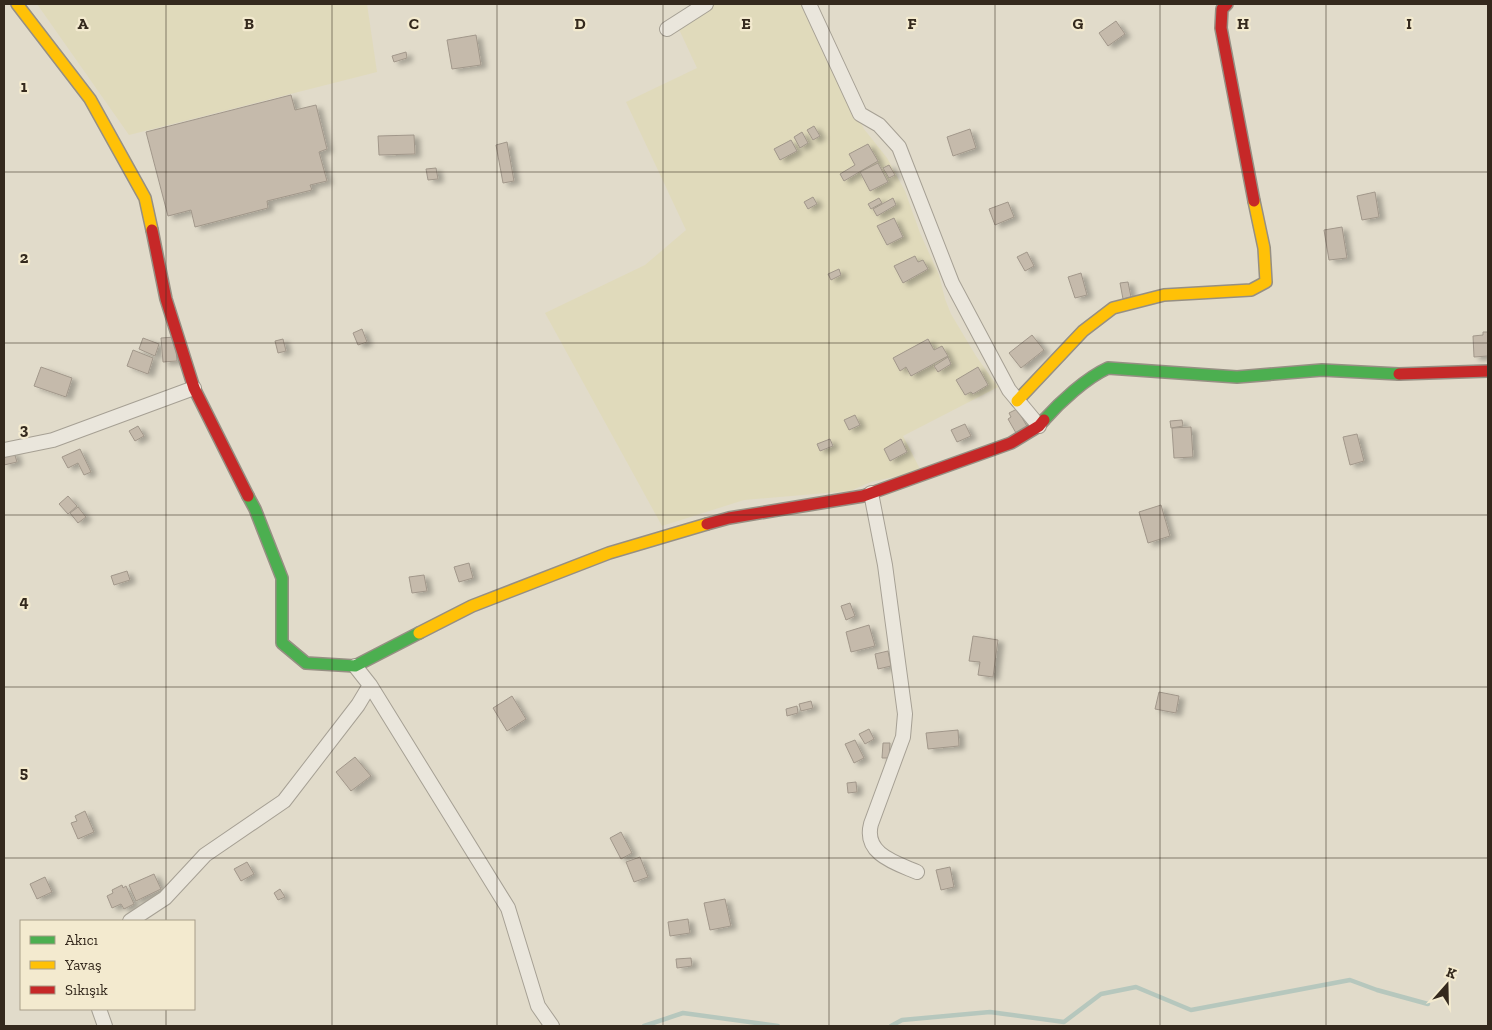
<svg xmlns="http://www.w3.org/2000/svg" width="1492" height="1030" viewBox="0 0 1492 1030" font-family="'Zilla Slab',serif">
	<style>
		.farmland { fill: #e0dabb }
		.lines { fill: none; stroke-linecap: round; stroke-linejoin: round }
		.stream { stroke: #b6c7bd; stroke-width: 4.5 }
		.building { fill: #c5baab; stroke: #a1978a; filter: url(#shadow) }
		.street-casing { stroke: #a6a094; stroke-width: 16 }
		.fast-casing { stroke: #968f83; stroke-width: 14 }
		.slow-casing { stroke: #968f83; stroke-width: 14 }
		.jam-casing { stroke: #968f83; stroke-width: 14 }
		.street { stroke: #eae6dc; stroke-width: 14 }
		.fast { stroke: #4caf50; stroke-width: 11 }
		.slow { stroke: #ffc107; stroke-width: 11 }
		.jam { stroke: #c62828; stroke-width: 11 }
		.grid { fill: none; stroke: #34291d; stroke-width: 1; stroke-opacity: 0.55 }
		.grid-label { font-size: 16px; text-anchor: middle; font-weight: bold; fill: #34291d; stroke: #f3eacf; stroke-width: 4.5; stroke-linejoin: round; paint-order: stroke }
	</style>
	<defs>
		<filter id="shadow"><feDropShadow dx="5.5" dy="3" stdDeviation="2.5" flood-color="#0004"/></filter>
	</defs>
	<rect width="100%" height="100%" fill="#e1dbca"/>
	<!-- farmland -->
	<path class="farmland" d="M37,4H367L377,72L129,135Z
		M710,4H804L806,14L864,129L887,158L905,191L920,233L939,275L945,299L951,314L976,356L998,387L903,436L921,471L871,482L850,491L744,500L662,526L545,313L645,265L686,230L626,102L697,68L677,25Z"/>
	<g class="lines">
		<!-- stream -->
		<path class="stream" d="M644,1026L683,1013L778,1026
			M891,1026L902,1020L990,1012L1064,1022L1101,994L1136,987L1191,1010L1350,980L1377,990L1428,1004"/>
	</g>
	<!-- building -->
	<path class="building" d="M1116,21L1125,34L1108,46L1099,33Z
		M476,35L481,65L452,69L447,40Z
		M406,52L407,58L394,62L392,56Z
		M291,95L295,110L316,105L327,149L319,152L327,181L310,185L312,190L267,201L268,208L195,227L191,210L168,216L146,132Z
		M814,126L820,136L813,140L807,130Z
		M970,129L976,148L953,156L947,137Z
		M802,132L808,143L800,148L794,137Z
		M414,135L415,154L379,155L378,136Z
		M791,140L797,151L780,160L774,149Z
		M507,142L514,181L503,183L496,145Z
		M868,144L878,161L844,181L840,174L855,165L849,154Z
		M878,163L888,182L870,191L860,172Z
		M889,165L895,175L889,178L883,168Z
		M436,168L438,179L428,180L426,169Z
		M1375,192L1379,217L1362,220L1357,196Z
		M813,197L817,204L808,209L804,202Z
		M879,198L882,203L871,209L868,204Z
		M893,198L896,205L877,216L873,209Z
		M1008,202L1014,217L995,225L989,209Z
		M894,218L903,237L887,245L877,226Z
		M1342,227L1347,258L1329,260L1324,230Z
		M1027,252L1034,266L1025,271L1017,257Z
		M915,256L918,262L923,260L928,269L903,283L894,266Z
		M839,269L841,275L831,280L828,274Z
		M1081,273L1087,295L1075,298L1068,277Z
		M1128,282L1131,297L1123,299L1120,283Z
		M362,329L367,342L358,345L353,333Z
		M1483,332H1488V356L1474,357L1473,336L1483,335Z
		M1032,335L1044,350L1021,368L1009,353Z
		M175,337L177,361L163,362L161,338Z
		M143,338L159,344L155,356L139,349Z
		M283,339L286,351L278,353L275,341Z
		M928,339L934,350L942,346L948,356L911,376L906,367L900,371L893,358Z
		M133,350L153,358L148,374L127,366Z
		M948,357L951,364L938,372L934,366Z
		M41,367L72,378L66,397L34,386Z
		M978,367L988,385L973,394L971,392L965,395L956,380Z
		M1017,409L1028,428L1016,433L1008,419L1011,417L1009,413Z
		M855,415L860,425L849,430L844,420Z
		M1182,420L1183,426L1171,428L1170,421Z
		M965,424L971,436L957,442L951,430Z
		M138,426L144,436L135,441L129,431Z
		M1191,427L1193,457L1174,458L1172,428Z
		M1357,434L1364,461L1350,465L1343,437Z
		M830,439L833,446L820,451L817,444Z
		M901,439L907,452L890,461L884,449Z
		M80,449L91,472L84,475L78,463L68,468L62,457Z
		M14,452L17,462L4,465V454Z
		M68,496L77,506L68,514L59,504Z
		M1161,505L1170,536L1148,543L1139,512Z
		M78,507L86,517L78,523L70,513Z
		M469,563L473,578L459,582L454,567Z
		M127,571L130,580L114,585L111,576Z
		M424,575L427,591L412,593L409,577Z
		M850,603L855,616L846,620L841,606Z
		M869,625L875,646L851,652L846,632Z
		M973,636L998,640L993,677L978,675L980,662L969,661Z
		M888,651L891,666L878,669L875,654Z
		M1159,692L1179,696L1176,713L1155,709Z
		M512,696L526,719L507,731L493,708Z
		M811,701L813,708L801,711L799,704Z
		M797,706L798,713L787,716L786,709Z
		M869,729L874,739L865,744L859,734Z
		M958,730L959,746L928,749L926,733Z
		M855,740L864,758L854,763L845,744Z
		M883,743H890L889,758H882Z
		M355,757L371,776L351,791L336,772Z
		M856,782L857,792L848,793L847,783Z
		M85,811L94,832L78,839L71,823L77,821L75,816Z
		M621,832L632,853L621,859L610,838Z
		M640,857L648,877L634,882L626,862Z
		M247,862L254,874L241,881L234,869Z
		M950,867L954,887L941,890L936,870Z
		M154,874L161,889L136,901L129,885Z
		M45,877L52,892L37,899L30,884Z
		M122,885L123,888L126,886L134,904L124,909L121,904L112,908L107,896L113,893L112,890Z
		M280,889L285,897L278,900L274,893Z
		M725,899L731,926L710,930L704,903Z
		M688,919L690,933L670,936L668,922Z
		M691,958L692,966L677,968L676,959Z"/>
	<g class="lines">
		<!-- street casing -->
		<g class="street-casing">
			<path id="street" d="M809,4L860,114L879,125L899,147L952,283L1009,390L1039,426
				M667,29L706,4
				M4,450L53,440L194,388
				M871,493L885,565L905,714L903,737L871,824C863,854 896,863 917,872
				M355,666L370,685L508,908L538,1006L552,1026
				M130,921L165,898L205,855L284,801L358,705L370,685
				M99,1009L105,1026"/>
		</g>
		<!-- fast casing -->
		<g class="fast-casing">
			<path id="fast" d="M1044,420C1060,402 1086,378 1108,368L1237,377L1322,370L1399,374
				M248,496L255,509L282,578V643L306,663L355,666L419,633"/>
		</g>
		<!-- slow casing -->
		<g class="slow-casing">
			<path id="slow" d="M17,4L90,99L145,198L152,230
				M1017,401L1083,331L1113,308L1164,295L1251,290L1266,282L1264,248L1254,201
				M419,633L472,606L609,553L707,524"/>
		</g>
		<!-- jam casing -->
		<g class="jam-casing">
			<path id="jam" d="M1227,4L1222,9L1221,28L1254,201
				M152,230L166,299L194,388L248,496
				M1399,374L1488,371
				M707,524L729,518L863,496L1011,443L1039,426L1044,420"/>
		</g>
		<!-- street -->
		<use href="#street" class="street"/>
		<!-- fast -->
		<use href="#fast" class="fast"/>
		<!-- slow -->
		<use href="#slow" class="slow"/>
		<!-- jam -->
		<use href="#jam" class="jam"/>
	</g>
	<!-- grid -->
	<path class="grid" d="M166,4V921M332,4V1026M497,4V1026M663,4V1026M829,4V1026M995,4V1026M1160,4V1026M1326,4V1026M4,172H1488M4,343H1488M4,515H1488M4,687H1488M4,858H1488M166,1009V1026"/>
	<g class="grid-label">
		<text x="83" y="29">A</text>
		<text x="249" y="29">B</text>
		<text x="414" y="29">C</text>
		<text x="580" y="29">D</text>
		<text x="746" y="29">E</text>
		<text x="912" y="29">F</text>
		<text x="1078" y="29">G</text>
		<text x="1243" y="29">H</text>
		<text x="1409" y="29">I</text>
		<text x="24" y="92">1</text>
		<text x="24" y="263">2</text>
		<text x="24" y="435">3</text>
		<text x="24" y="607">4</text>
		<text x="24" y="778">5</text>
	</g>
	<!-- border -->
	<rect width="1492" height="1030" fill="none" stroke="#34291d" stroke-width="10"/>
	<!-- legend -->
	<rect x="20" y="920" width="175" height="90" fill="#f3eacf" stroke="#a79d88"/>
	<rect x="30" y="936" width="25" height="8" fill="#4caf50" stroke="#a79d88"/>
	<text x="65" y="945" font-size="15" fill="#34291d">Akıcı</text>
	<rect x="30" y="961" width="25" height="8" fill="#ffc107" stroke="#a79d88"/>
	<text x="65" y="970" font-size="15" fill="#34291d">Yavaş</text>
	<rect x="30" y="986" width="25" height="8" fill="#c62828" stroke="#a79d88"/>
	<text x="65" y="995" font-size="15" fill="#34291d">Sıkışık</text>
	<!-- north arrow -->
	<g transform="translate(1447 985) rotate(20)" stroke="#f3eacf" stroke-width="4" paint-order="stroke">
	<path d="M0-4L9 19L0 12L-9 19Z" fill="#34291d"/>
	<text y="-8" font-size="14" font-weight="bold" text-anchor="middle" fill="#34291d">K</text>
	</g>
</svg>
